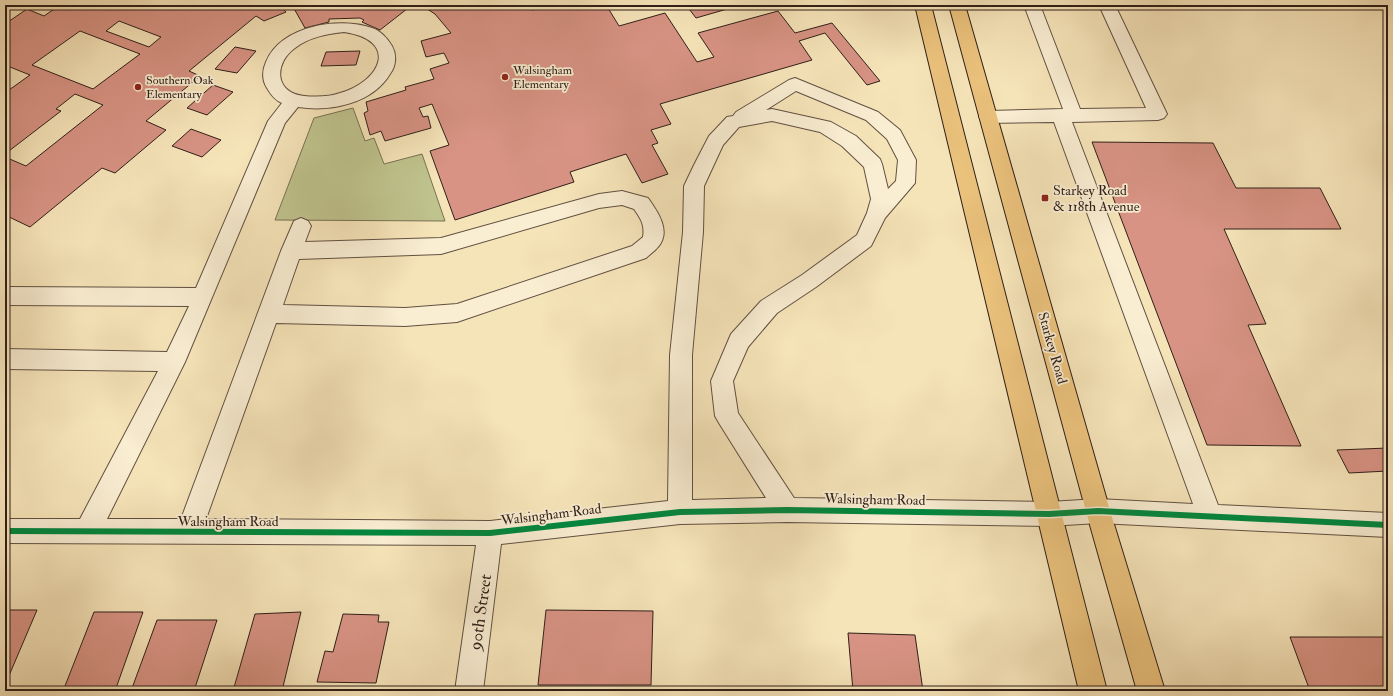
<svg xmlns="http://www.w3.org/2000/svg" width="1393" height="696" viewBox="0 0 1393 696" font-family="'IM FELL Double Pica',serif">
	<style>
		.green { fill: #bfc38d; stroke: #777153 }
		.building { fill: #d89384; stroke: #2f1f19; fill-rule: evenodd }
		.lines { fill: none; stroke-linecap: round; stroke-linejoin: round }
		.minor-casing { stroke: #615041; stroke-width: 2 }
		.major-casing { stroke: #2f1f19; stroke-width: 2 }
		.minor { fill: #f9edd2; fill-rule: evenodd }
		.major { fill: #ebc27c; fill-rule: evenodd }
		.cycleway-casing { stroke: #f9edd2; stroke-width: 9 }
		.cycleway { stroke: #00873e; stroke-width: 6 }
		.poi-dot { fill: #8f2418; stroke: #f9edd2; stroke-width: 1.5 }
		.labels { text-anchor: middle; stroke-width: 3.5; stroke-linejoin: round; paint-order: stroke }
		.far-poi-label { font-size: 12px; fill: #2f1f19; stroke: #f9edd2; text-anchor: start }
		.poi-label { font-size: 14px; fill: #2f1f19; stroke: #f9edd2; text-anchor: start }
		.street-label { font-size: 14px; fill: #2f1f19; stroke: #f9edd2 }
		.near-street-label { font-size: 17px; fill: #2f1f19; stroke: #f9edd2 }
	</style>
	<rect width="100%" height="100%" fill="#f6e4b9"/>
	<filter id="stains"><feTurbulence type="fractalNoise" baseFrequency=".005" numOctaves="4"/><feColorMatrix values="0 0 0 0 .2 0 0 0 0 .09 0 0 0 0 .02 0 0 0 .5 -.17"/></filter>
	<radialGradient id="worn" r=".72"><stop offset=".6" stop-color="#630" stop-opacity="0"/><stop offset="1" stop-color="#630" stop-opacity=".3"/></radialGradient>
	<!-- green -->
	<path class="green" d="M353,108L365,141L374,138L384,164L422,154L445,221L275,220L314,118Z"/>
	<!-- building -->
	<path class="building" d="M60,5H280L286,12L264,21L256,16L189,71L200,76L146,121L166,130L115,173L102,168L30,227L5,215V157L26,166L103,105L75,94L56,109L61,111L5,154V89L9,90L30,75L5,65V24L27,9L44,16ZM119,21L161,37L149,47L106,31ZM80,31L140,54L93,89L32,65Z
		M292,5H412L380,30L362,22L364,20L360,18L329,19V22L305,28Z
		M421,5H528L532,10L553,5H617L608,8L619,26L665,13L697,62L714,57L698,33L778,11L795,33L832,23L880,81L867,85L825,33L799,41L812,60L660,104L671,124L651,130L658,143L652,145L668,174L642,183L626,154L570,172L574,182L455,220L430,151L449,145L432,104L419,108L423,117L428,116L431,128L385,141L381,131L370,135L364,113L368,111L366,102L406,90L405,87L434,79L430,69L449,63L444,53L426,57L421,41L451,33L435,14Z
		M686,5H741L696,18Z
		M235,47L256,51L237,73L215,69Z
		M360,51L356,65L321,66L326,52Z
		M213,85L233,92L207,115L187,108Z
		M191,129L221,140L202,157L172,146Z
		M1092,142L1213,143L1236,188H1320L1341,229H1224L1266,324L1248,325L1301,446L1207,445Z
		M1388,448V471L1349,473L1337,450Z
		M5,610H37L5,685Z
		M546,610L653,611L651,685H538Z
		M94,612H143L115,691H63Z
		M301,612L282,691H233L255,614Z
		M343,614L379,615L378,622H389L376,683L317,682L325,651L333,652Z
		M157,620H217L194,691H131Z
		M848,633L915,635L923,691H853Z
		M1290,637H1388V691H1310Z"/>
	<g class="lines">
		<!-- minor casing -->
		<g class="minor-casing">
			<path id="minor" d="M1024,5H1040L1080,109L1146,108L1099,5H1115L1167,114L1164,118L1158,120L1072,122L1218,505L1388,513V537L1098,523L1049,526L787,522L680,524L501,544L483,691H455L476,545L5,543V519H80L158,371L5,369V349L167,352L189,306L5,305V287L196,288L268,121L282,103C275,100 271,95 267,88C262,80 262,71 266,62C280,26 339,16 372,28C381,31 387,38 392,46C397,55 396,66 390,74C372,104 330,112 298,107L285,123L185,362L107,519H181L281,251L294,221L301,218L308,221L311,226L305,242L441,238L599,194L622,191L648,198C657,211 672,231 658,247C655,251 650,254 646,258L457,322L405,326L276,323L206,519L490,521L668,501L670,355L683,232L684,186L694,165L709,136L727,117L733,116L736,112L789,80L795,78L878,112L900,130L916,160L915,183L885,218L871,246L816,287L777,313L748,347L733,381L738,413L794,498L1049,502L1098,499L1193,504L1054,122L988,123L982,121L979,117L982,113L988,111L1063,109ZM344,32C399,40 382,81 340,93C329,97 315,97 304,96C274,93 274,63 295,48C309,37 327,34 344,32ZM796,91L866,120L887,139L898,160L896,181L888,189L882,164L880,159L856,136L831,122L772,109L766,110ZM772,121L820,132L842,146L864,167L871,199L867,213L857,235L802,275L761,301L731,334L711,381L715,416L719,423L766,498L692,500V355L703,232L704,186L723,145L739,127ZM622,205L634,209C641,219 645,225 643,237L632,246L457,304L405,308L283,305L299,259L441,254L599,208Z"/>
		</g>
		<!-- major casing -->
		<g class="major-casing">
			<path id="major" d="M915,5H931L1107,691H1079Z
				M949,5H965L1110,511L1165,691H1137L1086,511Z"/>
		</g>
		<!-- minor -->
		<use href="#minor" class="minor"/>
		<!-- major -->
		<use href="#major" class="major"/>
		<!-- cycleway casing -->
		<g class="cycleway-casing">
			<path id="cycleway" d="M5,531L490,533L680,512L787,510L1049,514L1098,511L1388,525"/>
		</g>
		<!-- cycleway -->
		<use href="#cycleway" class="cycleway"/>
	</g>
	<!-- markers -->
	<g class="poi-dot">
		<circle cx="505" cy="77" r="4"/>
		<circle cx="138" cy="87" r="4"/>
		<rect x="1041" y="194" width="8" height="8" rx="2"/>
	</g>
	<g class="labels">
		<!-- far-poi labels -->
		<g class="far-poi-label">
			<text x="513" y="74">Walsingham<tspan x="513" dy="14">Elementary</tspan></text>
			<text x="146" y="84">Southern Oak<tspan x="146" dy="14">Elementary</tspan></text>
		</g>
		<!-- poi labels -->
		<g class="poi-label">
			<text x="1053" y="195">Starkey Road<tspan x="1053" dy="16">&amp; 118th Avenue</tspan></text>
		</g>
		<!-- street labels -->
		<g class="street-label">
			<text transform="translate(1053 348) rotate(74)" y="5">Starkey Road</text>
			<text transform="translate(875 499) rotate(1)" y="5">Walsingham Road</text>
			<text transform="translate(551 514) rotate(-7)" y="5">Walsingham Road</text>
			<text x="228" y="526">Walsingham Road</text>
		</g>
		<!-- near-street labels -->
		<g class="near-street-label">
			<text transform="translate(480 612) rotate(-82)" y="6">90th Street</text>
		</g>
	</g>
	<!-- margin -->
	<rect width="1393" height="696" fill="none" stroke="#f6e4b9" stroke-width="20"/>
	<rect x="6" y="6" width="1381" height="684" fill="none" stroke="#2f1f19" stroke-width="2"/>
	<rect x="10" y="10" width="1373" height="676" fill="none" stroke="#2f1f19"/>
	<rect width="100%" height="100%" filter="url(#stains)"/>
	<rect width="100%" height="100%" fill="url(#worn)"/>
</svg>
